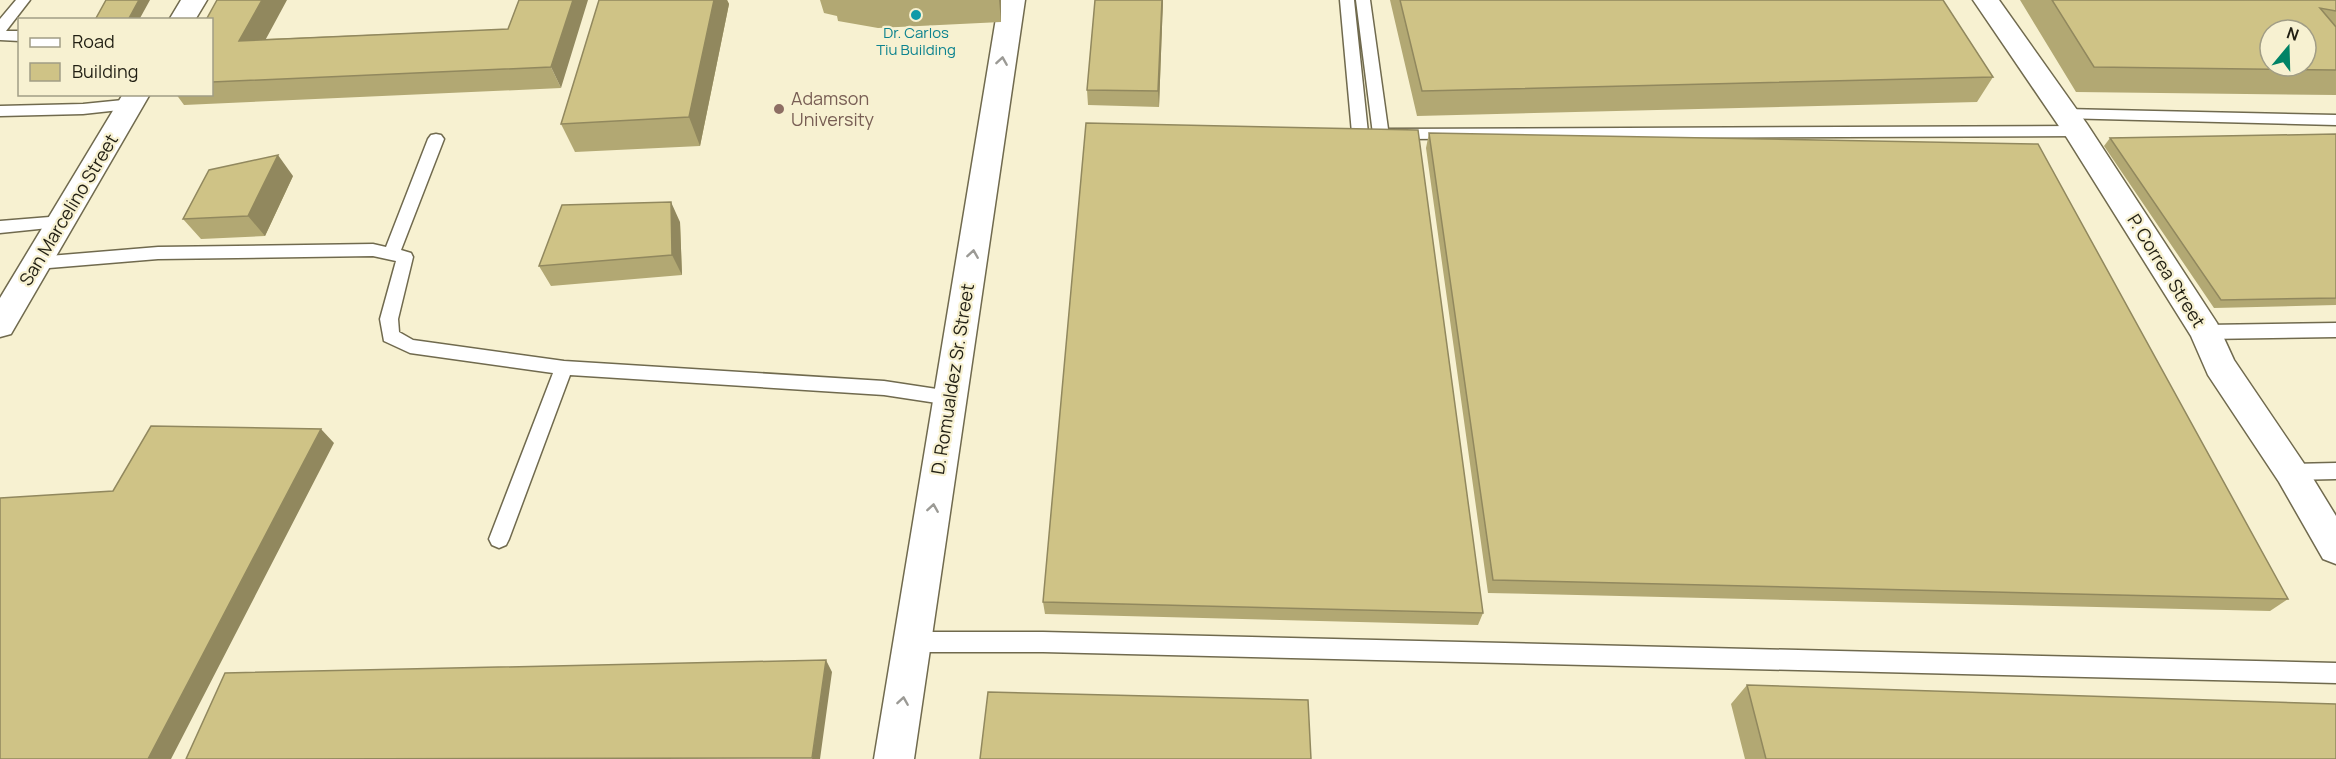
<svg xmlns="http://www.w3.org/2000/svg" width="2336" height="759" viewBox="0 0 2336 759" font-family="Manrope,sans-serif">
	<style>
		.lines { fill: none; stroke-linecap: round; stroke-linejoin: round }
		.service-casing { stroke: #706a4e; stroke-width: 3 }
		.minor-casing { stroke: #706a4e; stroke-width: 3 }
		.secondary-casing { stroke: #706a4e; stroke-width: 3 }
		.service { fill: #fff; fill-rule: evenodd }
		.minor { fill: #fff; fill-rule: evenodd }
		.secondary { fill: #fff; fill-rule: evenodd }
		.wall { fill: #b2a873 }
		.shaded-wall { fill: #91885e }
		.building { fill: #cfc386; stroke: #91885e; stroke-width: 1.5; fill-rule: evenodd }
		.oneway { stroke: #9b9a95 }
		.culture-dot { fill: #0f9aa8; stroke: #f7f1d1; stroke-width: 2 }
		.education-dot { fill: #8d6e63; stroke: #f7f1d1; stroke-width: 2 }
		.labels { text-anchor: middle; stroke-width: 4.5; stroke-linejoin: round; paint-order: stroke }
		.far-culture-label { font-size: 15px; fill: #0d838f; stroke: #f7f1d1 }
		.education-label { font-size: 18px; fill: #785e54; stroke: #f7f1d1; text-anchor: start }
		.street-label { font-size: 18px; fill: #211f13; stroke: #f7f1d1 }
	</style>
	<rect width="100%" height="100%" fill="#f7f1d1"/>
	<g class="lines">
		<!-- service casing -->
		<g class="service-casing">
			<path id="service" d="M16,0H30L6,31H20V41L0,40V19Z
				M1340,0H1354L1368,133L1365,137H1355L1352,133Z
				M1356,0H1370L1388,129L2077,126L2085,131L2077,136L1381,139L1376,138L1373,134Z
				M133,99L141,104L138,108L83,114L0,116V106L83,104Z
				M2065,109L2336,115V125L2060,118L2057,114L2060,110Z
				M436,134L441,135L444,139L401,250L411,253L413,257L398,319L399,332L413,340L564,361L884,381L950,391L956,393L959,398L956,403L950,405L884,395L570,375L509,539L506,545L499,548L492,545L489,539L553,373L410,353L384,341L380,319L396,261L373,256L158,259L37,269L31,267L29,263L31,259L37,257L158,247L373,244L386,247L428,139L431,135Z
				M62,216L68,218L70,222L68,226L0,233V221Z
				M2336,323V337L2206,339L2200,337L2197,332L2200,327L2206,325Z
				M2336,463V479L2291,480L2284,478L2282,472L2284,466L2291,464Z
				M912,632H1043L2336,663V683L1043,652H912L905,649L902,642L905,635Z"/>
		</g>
		<!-- minor casing -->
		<g class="minor-casing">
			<path id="minor" d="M1973,0H1999L2087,124L2217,323L2234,360L2303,462L2336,516V564L2323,559L2279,482L2208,375L2191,336L2067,138Z"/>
		</g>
		<!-- secondary casing -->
		<g class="secondary-casing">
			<path id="secondary" d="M181,0H207L195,20H169Z
				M999,0H1025L914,759H874Z
				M123,94H150L11,334L0,337V298Z"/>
		</g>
		<!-- service -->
		<use href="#service" class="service"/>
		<!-- minor -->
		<use href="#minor" class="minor"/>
		<!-- secondary -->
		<use href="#secondary" class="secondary"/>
	</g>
	<!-- wall -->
	<path class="wall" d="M519,0L561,88L184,105L176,94H212V20L266,39L508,29Z
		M599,0H727L729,4L700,146L575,152L561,124Z
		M820,0H1001V22L878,28L838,21L837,16L824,13Z
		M1095,0H1163L1159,107L1088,105L1087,90Z
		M1390,0H1943L1993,77L1977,102L1417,116Z
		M2020,0H2336V95L2076,92Z
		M1429,133L2288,599L2270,611L1488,593L1426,148Z
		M2336,134V305L2214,308L2104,146L2110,138Z
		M293,176L265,236L201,239L183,219Z
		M680,222L682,275L551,286L539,266Z
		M1043,602L1483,613L1478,625L1045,614Z
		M1747,685L2336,759H1745L1731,704Z"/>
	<!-- shaded-wall -->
	<path class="shaded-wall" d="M139,0H150L139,20H128Z
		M262,0H287L254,61L239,41Z
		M573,0H588L561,88L551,67Z
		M714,0H727L729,4L700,146L689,117Z
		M999,0H1001V22Z
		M1162,0H1163L1159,107L1158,91Z
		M278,155L293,176L265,236L248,216Z
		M671,202L680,222L682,275L672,255Z
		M321,429L334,443L171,759H148Z
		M826,660L832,672L820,759H812Z"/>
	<!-- building -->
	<path class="building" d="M106,0H139L128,20H95Z
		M217,0H262L239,41L508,29L519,0H573L551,67L212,82V20H206Z
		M599,0H714L689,117L561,124Z
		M1095,0H1162L1158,91L1087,90Z
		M1400,0H1943L1993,77L1422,91Z
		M2052,0H2336V11L2320,8L2336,27V70L2094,67ZM2270,30H2306V66H2270Z
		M1086,123L1418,130L1483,613L1043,602Z
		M1429,133L2038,144L2288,599L1493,580Z
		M2336,134V298L2221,300L2110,138Z
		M278,155L248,216L183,219L209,170Z
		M671,202L672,255L539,266L562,205Z
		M151,426L321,429L148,759H0V498L113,491Z
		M826,660L812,758L186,759L225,673Z
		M1747,685L2336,704V759H1766Z
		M988,692L1308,700L1311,759H980Z"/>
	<!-- one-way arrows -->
	<defs><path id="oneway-chevron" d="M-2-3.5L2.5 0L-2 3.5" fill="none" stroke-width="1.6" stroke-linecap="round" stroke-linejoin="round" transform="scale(1.5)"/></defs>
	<g class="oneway">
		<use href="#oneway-chevron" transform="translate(1002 61) rotate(-81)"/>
		<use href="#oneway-chevron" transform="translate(973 254) rotate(-81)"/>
		<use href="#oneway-chevron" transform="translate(933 508) rotate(-81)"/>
		<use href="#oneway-chevron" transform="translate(903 701) rotate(-81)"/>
	</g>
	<!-- markers -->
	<circle class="culture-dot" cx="916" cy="15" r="6"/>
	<circle class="education-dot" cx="779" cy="109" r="6"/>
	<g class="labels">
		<!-- far-culture labels -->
		<g class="far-culture-label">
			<text x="916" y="38">Dr. Carlos<tspan x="916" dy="17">Tiu Building</tspan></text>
		</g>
		<!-- education labels -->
		<g class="education-label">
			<text x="791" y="105">Adamson<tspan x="791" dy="21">University</tspan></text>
		</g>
		<!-- street labels -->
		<g class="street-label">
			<text transform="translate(69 210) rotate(-59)" y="6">San Marcelino Street</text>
			<text transform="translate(2166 271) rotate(58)" y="6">P. Correa Street</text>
			<text transform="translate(953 379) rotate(-81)" y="6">D. Romualdez Sr. Street</text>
		</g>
	</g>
	<!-- legend -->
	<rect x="18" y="18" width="195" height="78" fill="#f7f1d1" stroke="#a19d85" stroke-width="1.5"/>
	<rect x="30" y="38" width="30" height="9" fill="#ffffff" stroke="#a19d85" stroke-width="1.5"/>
	<text x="72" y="48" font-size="18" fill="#211f13">Road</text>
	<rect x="30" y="63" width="30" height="18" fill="#cfc386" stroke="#a19d85" stroke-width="1.5"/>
	<text x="72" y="78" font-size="18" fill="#211f13">Building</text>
	<!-- north arrow -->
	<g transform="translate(2288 48) rotate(19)"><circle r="28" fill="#f7f1d1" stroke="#a19d85" stroke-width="1.5"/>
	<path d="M0-4.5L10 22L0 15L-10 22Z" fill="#008366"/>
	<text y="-9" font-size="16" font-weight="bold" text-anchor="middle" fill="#211f13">N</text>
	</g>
</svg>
